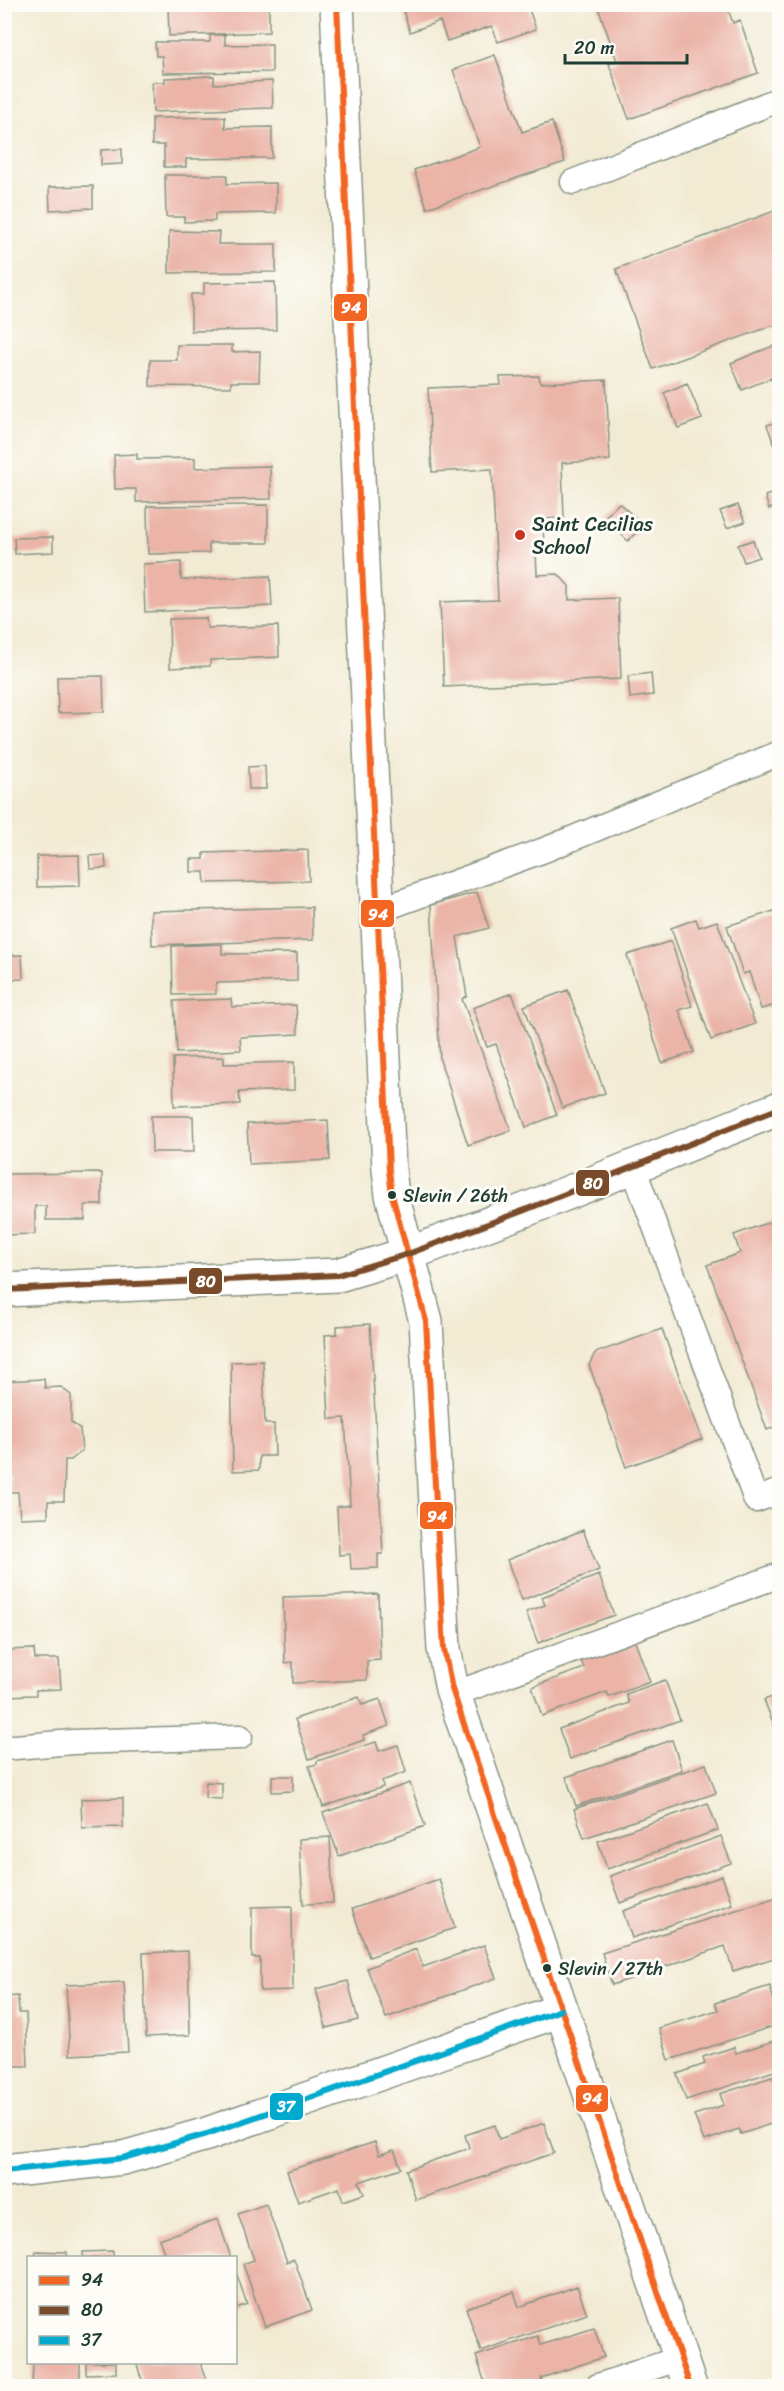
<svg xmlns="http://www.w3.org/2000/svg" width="784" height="2391" viewBox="0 0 784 2391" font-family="Sriracha,sans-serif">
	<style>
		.building { fill: #ebb4a7 }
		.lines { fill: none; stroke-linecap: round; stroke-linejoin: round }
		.service-casing { stroke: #889484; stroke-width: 27 }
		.minor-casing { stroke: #889484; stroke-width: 36 }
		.tertiary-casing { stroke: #889484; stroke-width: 36 }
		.service { stroke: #fff; stroke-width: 24 }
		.minor { stroke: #fff; stroke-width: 33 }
		.tertiary { stroke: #fff; stroke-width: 33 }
		.bus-1-casing { stroke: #fdfcf7; stroke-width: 10 }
		.bus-2-casing { stroke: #fdfcf7; stroke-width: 10 }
		.bus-3-casing { stroke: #fdfcf7; stroke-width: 10 }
		.bus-1 { stroke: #f26522; stroke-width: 6 }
		.bus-2 { stroke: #7a4b2a; stroke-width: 6 }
		.bus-3 { stroke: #00a9ce; stroke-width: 6 }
		.poi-dot { fill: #c8321e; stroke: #fdfcf7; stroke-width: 2 }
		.bus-dot { fill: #1f3d34; stroke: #fdfcf7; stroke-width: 2 }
		.labels { text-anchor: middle; stroke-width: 6; stroke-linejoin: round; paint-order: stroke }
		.bus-label { font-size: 18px; fill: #1f3d34; stroke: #fdfcf7; text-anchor: start }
		.poi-label { font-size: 20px; fill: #1f3d34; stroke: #fdfcf7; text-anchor: start }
		.line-badge { stroke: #fdfcf7; stroke-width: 2 }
		.badge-label { font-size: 16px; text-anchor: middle; font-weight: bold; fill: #fff }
	</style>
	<rect width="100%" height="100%" fill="#fdfcf7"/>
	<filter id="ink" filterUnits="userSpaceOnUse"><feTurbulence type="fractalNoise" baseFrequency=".0167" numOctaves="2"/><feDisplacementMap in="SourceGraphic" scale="12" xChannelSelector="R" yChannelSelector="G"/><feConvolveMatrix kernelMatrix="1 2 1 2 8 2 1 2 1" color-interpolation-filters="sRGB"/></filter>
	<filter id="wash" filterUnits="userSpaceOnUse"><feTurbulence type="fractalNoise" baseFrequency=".008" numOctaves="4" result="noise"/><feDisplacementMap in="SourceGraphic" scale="24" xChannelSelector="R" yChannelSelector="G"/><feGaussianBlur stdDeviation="1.35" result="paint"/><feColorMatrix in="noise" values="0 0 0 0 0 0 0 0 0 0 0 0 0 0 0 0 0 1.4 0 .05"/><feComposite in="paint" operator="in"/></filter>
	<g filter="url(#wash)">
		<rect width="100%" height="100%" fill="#f2ebd4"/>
		<g id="blocks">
			<!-- building -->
			<path class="building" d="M269,4V32L169,36L168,6Z
				M401,4H527L536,29L498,42L492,26L447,41L440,21L410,32Z
				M597,4H726L733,23L740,20L758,73L629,119L609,64L617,61Z
				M210,35H225V45L272,44V72L163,73L162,56H156L155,42H210Z
				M495,55L522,132L552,122L565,162L427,208L414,170L480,147L453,70Z
				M214,76V84L272,81L273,108L153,112L152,82H165V78Z
				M225,117V128L272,127V158L186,159V167H164V145H152V118Z
				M122,149V164L101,165V150Z
				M165,175H227V184L276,183V213L215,214V221L184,222V217H166Z
				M93,186V208L50,210L49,187Z
				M780,209V323L653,369L616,269Z
				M169,231L219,232L218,244H276V272L169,273Z
				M275,282L276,330L191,331V294H204V283Z
				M780,343V398L771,378L742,390L731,363Z
				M177,345H232V352L260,351L259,382H231V387L150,386V360H177Z
				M539,376L540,383L606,380L610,460L562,463L564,518L543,519L544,551H536L537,575L558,574L569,586V600L618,598L621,679L444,687L440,602L498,600L492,469L432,472L428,388L501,385L500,377Z
				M687,383L702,419L678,428L664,393Z
				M780,421V458H779L767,425Z
				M137,454V459L195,458V468L270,466L271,499L136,502V489H115L114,455Z
				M780,491V505L769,509L765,496Z
				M619,503L643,525L628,541L604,518Z
				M268,505V543H209V553L148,554L147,506Z
				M738,505L745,522L727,528L720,511Z
				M53,537V552L15,554L14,538Z
				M753,540L759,557L744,562L738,545Z
				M181,562V580L270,576L272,606L145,612L143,564Z
				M206,618L207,628L278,626L279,657L210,660V666L170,668L169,619Z
				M651,673L653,695L630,698L628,676Z
				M103,676L104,712L58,713L57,677Z
				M265,766L266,789H249L248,767Z
				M308,850L309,881L205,883L204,872H191V859H204V853Z
				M79,855L80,886L37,887V856Z
				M105,855L106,868L90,869L89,856Z
				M477,892L489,928L457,937L467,996L462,999L511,1130L468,1145L440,1060L431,905Z
				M312,907L313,940L152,945L151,911Z
				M774,911L780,927V962L777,963L780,1004L761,1009L749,972L743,974L727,926Z
				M696,919L699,927L717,921L755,1024L711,1040L671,928Z
				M671,941L692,1006L679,1010L694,1052L662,1063L627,955Z
				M222,944V954L297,953V981L216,983V994L173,995L172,946Z
				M22,955L23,979L4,980V956Z
				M568,990L605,1093L562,1108L524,1006Z
				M512,993L557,1115L526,1127L496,1044L487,1047L473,1008Z
				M231,999L232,1007L296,1005L298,1034L240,1037L241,1050L177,1053L174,1001Z
				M224,1057V1064L294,1062V1090L239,1092L240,1104L174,1106L173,1058Z
				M151,1116H193L194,1152H152Z
				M328,1120L330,1160L249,1164L247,1124Z
				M102,1173V1205H85V1220H46V1206H35V1234L4,1235V1174Z
				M780,1218V1425L767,1430L707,1265L740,1253L734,1235Z
				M370,1324L383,1554H378V1568L351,1569L350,1554L339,1555L337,1507L350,1505L345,1418L329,1419L325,1335L337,1334V1326Z
				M662,1329L702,1439L626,1467L589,1365L595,1353Z
				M263,1361L265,1424H274L275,1456H259V1470L233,1471L231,1362Z
				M44,1379L45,1388L61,1387L71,1395V1422L80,1429L82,1451L71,1460H65L64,1501H48V1517L20,1518L18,1492H9V1472L4,1473V1381Z
				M583,1530L599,1570L522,1600L507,1560Z
				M599,1575L614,1615L538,1643L526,1612L545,1605L542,1597Z
				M378,1594L380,1660L367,1661V1680L293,1683V1662L285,1663L283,1597Z
				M634,1639L650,1682L609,1697L607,1692L542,1716L532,1687L584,1668L580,1658Z
				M34,1649L35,1659H59L61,1689L36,1690V1695L4,1696V1650Z
				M665,1680L680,1720L570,1759L559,1729L629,1703L626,1694Z
				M780,1694V1729L776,1730L764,1700Z
				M359,1697L362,1705L380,1699L389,1726L363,1735L364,1740L309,1759L295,1719Z
				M672,1740L682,1770L576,1806L566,1777Z
				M376,1742L379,1751L398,1745L406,1772L382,1781L383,1787L323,1807L309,1766L317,1764V1761Z
				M706,1764L716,1793L584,1838L574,1809Z
				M272,1776H293V1791L272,1792Z
				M206,1782L222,1783V1799L205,1798Z
				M410,1783L425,1826L339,1856L323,1813Z
				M123,1798V1827L82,1828L81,1799Z
				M708,1803L718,1830L607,1869L598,1841Z
				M721,1836L731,1863L620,1903L610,1876Z
				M330,1837L333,1903L303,1904L299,1839Z
				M722,1876L732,1904L632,1938L623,1911Z
				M439,1879L455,1928L369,1957L352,1909Z
				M780,1896V1956L733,1971L725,1946L612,1985L602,1953Z
				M292,1906L293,1990L260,1991V1958H252V1907Z
				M484,1945L496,1978L386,2018L367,1968L416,1949L423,1967Z
				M188,1951L190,2035L146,2037L143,1953Z
				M348,1981L358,2020L326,2028L316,1989Z
				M124,1982L128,2052L70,2055L66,1985Z
				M770,1986L780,2024L669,2060L659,2028L718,2010L715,2003Z
				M18,1996L19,2013H26L28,2066H4V1997Z
				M780,2039V2069L686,2100L677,2074L705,2064L703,2057L734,2047L736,2053Z
				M772,2077L780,2093V2121L741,2134L739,2129L704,2141L694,2115L724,2105L720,2094Z
				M544,2123L554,2153L416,2200L406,2170L469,2148L465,2135L495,2125L499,2139Z
				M375,2142L379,2155L394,2150L401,2168L359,2182L364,2194L343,2201L339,2188L298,2202L287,2171Z
				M266,2204L287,2262L294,2259L312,2310L265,2327L243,2264L254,2260L238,2214Z
				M218,2219L231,2258H166L159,2239Z
				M36,2251L67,2252V2258H35Z
				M113,2251V2258H83V2252Z
				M236,2272L247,2304L236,2308Z
				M577,2286L587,2314L481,2351L466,2308L514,2292L519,2307Z
				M594,2328L604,2357L541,2378L542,2382L530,2386H486L476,2356L538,2336L541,2345Z
				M33,2362H80V2386H32Z
				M86,2362H116V2373L86,2374Z
				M136,2362H200L208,2386H144Z"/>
		</g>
	</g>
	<g filter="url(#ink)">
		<use href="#blocks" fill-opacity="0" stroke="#889484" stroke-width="1.5"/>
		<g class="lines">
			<!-- service casing -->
			<g class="service-casing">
				<path id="service" d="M573,182L780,99
					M377,911L547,849L780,753
					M633,1167L756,1500L780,1491
					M454,1694L780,1575
					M4,1748L72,1742L240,1737
					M598,2386L680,2358"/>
			</g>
			<!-- minor casing -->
			<g class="minor-casing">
				<path id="minor" d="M337,4L389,1170L392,1195L426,1321L444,1649L452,1689L690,2386
					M4,2171L123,2158L207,2134L561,2010"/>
			</g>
			<!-- tertiary casing -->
			<g class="tertiary-casing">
				<path id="tertiary" d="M4,1290L338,1275L408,1254L525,1210L780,1108"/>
			</g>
			<!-- service -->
			<use href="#service" class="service"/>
			<!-- minor -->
			<use href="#minor" class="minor"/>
			<!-- tertiary -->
			<use href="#tertiary" class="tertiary"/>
			<!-- bus-1 casing -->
			<g class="bus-1-casing">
				<path id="bus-1" d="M337,4L389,1170L392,1195L426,1321L444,1649L452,1689L690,2386"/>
			</g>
			<!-- bus-2 casing -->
			<g class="bus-2-casing">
				<path id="bus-2" d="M4,1290L338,1275L408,1254L525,1210L780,1108"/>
			</g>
			<!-- bus-3 casing -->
			<g class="bus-3-casing">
				<path id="bus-3" d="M4,2171L123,2158L207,2134L561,2010"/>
			</g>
			<!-- bus-1 -->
			<use href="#bus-1" class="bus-1"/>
			<!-- bus-2 -->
			<use href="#bus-2" class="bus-2"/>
			<!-- bus-3 -->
			<use href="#bus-3" class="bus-3"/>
		</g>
	</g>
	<!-- markers -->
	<circle class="poi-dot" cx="520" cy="535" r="6"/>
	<g class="bus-dot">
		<circle cx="392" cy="1195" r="5"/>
		<circle cx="547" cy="1968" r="5"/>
	</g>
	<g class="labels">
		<!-- bus labels -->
		<g class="bus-label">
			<text x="403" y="1202">Slevin / 26th</text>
			<text x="558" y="1975">Slevin / 27th</text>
		</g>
		<!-- poi labels -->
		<g class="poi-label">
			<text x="532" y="531">Saint Cecilias<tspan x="532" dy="23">School</tspan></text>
		</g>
	</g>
	<g class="line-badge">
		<rect x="333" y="293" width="35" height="29" rx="6" fill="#f26522"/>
		<rect x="360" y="899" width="35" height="29" rx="6" fill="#f26522"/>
		<rect x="575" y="1169" width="35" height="28" rx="6" fill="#7a4b2a"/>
		<rect x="188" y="1267" width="35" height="28" rx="6" fill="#7a4b2a"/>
		<rect x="419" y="1501" width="35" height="29" rx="6" fill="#f26522"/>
		<rect x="575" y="2084" width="34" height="29" rx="6" fill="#f26522"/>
		<rect x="269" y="2092" width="35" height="29" rx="6" fill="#00a9ce"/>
	</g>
	<g class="badge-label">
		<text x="351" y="313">94</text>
		<text x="378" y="920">94</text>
		<text x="593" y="1189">80</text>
		<text x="206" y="1287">80</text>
		<text x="437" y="1522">94</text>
		<text x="592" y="2104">94</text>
		<text x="286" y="2112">37</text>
	</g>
	<!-- margin -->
	<rect width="784" height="2391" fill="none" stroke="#fdfcf7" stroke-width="24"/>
	<!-- legend -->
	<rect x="27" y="2256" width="210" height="108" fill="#fdfcf7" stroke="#a4b0a9" stroke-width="1.5"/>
	<rect x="39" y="2276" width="30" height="9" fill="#f26522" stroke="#a4b0a9" stroke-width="1.5"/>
	<text x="81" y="2286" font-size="18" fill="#1f3d34">94</text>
	<rect x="39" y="2306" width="30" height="9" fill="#7a4b2a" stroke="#a4b0a9" stroke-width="1.5"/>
	<text x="81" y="2316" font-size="18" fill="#1f3d34">80</text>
	<rect x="39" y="2336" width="30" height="9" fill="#00a9ce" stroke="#a4b0a9" stroke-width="1.5"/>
	<text x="81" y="2346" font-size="18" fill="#1f3d34">37</text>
	<!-- scale -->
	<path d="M565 54v9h122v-9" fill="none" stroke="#1f3d34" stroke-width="3"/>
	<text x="574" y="54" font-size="18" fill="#1f3d34" stroke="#fdfcf7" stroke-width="4.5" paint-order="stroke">20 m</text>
</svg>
